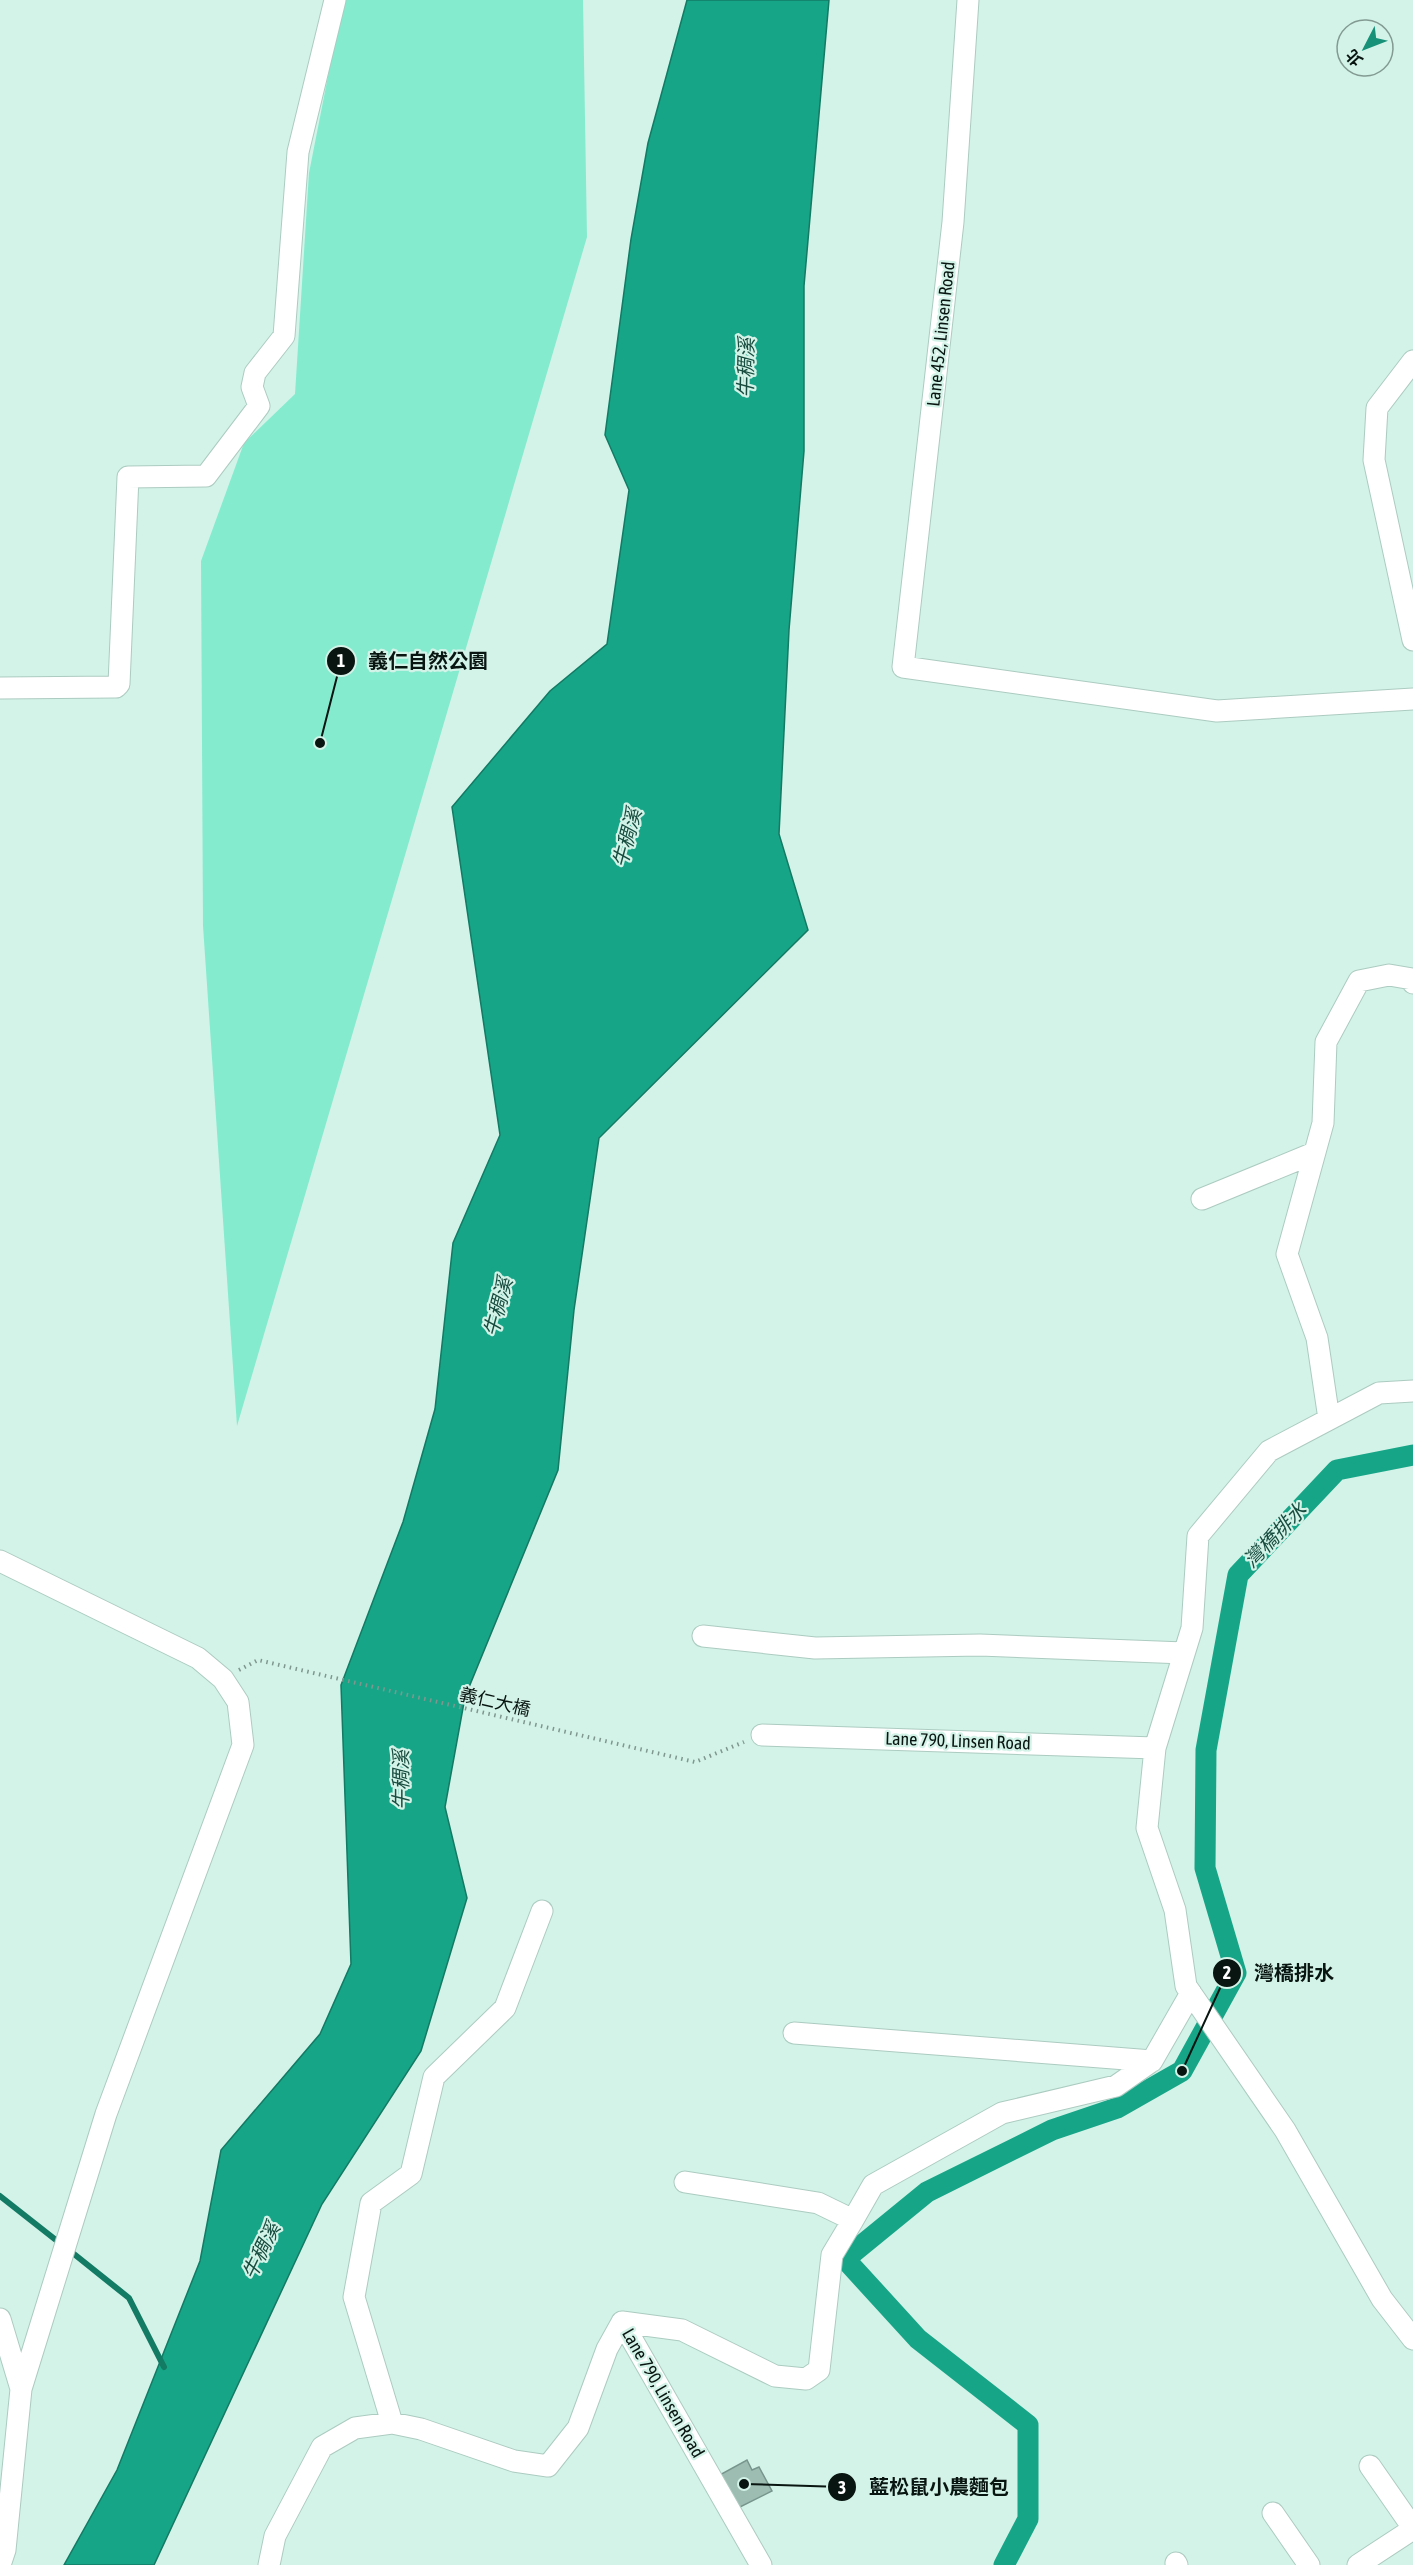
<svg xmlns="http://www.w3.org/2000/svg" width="1413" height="2565" viewBox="0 0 1413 2565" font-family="'Asap Condensed','Noto Sans TC',sans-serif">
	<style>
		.green { fill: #85ebce }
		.water { fill: #17a588; stroke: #137a64; stroke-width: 1.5 }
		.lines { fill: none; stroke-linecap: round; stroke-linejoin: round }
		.stream { stroke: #137a64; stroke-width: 6 }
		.canal { stroke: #17a588; stroke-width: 21 }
		.building { fill: #9dbcb2; stroke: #77958c; stroke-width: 1.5 }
		.minor-casing { stroke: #accbc1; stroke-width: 23 }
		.path { stroke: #80978f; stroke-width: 4; stroke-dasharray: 1.5 4.5; stroke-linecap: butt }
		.minor { stroke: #fff; stroke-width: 21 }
		.labels { text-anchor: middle; stroke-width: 4.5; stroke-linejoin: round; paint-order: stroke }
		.street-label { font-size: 18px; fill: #091511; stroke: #d3f3e8 }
		.water-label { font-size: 20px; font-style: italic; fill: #174c3e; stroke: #d3f3e8 }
		.leader { fill: none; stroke: #091511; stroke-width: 2 }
		.callout-dot { fill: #091511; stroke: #d3f3e8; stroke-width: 2 }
		.mark-label { font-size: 18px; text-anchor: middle; font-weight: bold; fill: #fff }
		.callout-label { font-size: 20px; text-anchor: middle; font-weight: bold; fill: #091511; stroke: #d3f3e8; stroke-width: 4.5; stroke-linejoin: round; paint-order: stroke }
	</style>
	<rect width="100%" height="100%" fill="#d3f3e8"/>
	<!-- green -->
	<path class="green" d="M343,0H583L587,237L237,1426L203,926L201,561L244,443L295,394L309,173Z"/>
	<!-- water -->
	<path class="water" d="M687,0H829L804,286V451L789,630L779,834L808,930L599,1138L574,1310L558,1470L465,1697L445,1807L467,1898L421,2051L322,2204L154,2565H64L117,2470L200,2261L221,2150L320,2034L351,1964L341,1685L403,1522L435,1409L453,1243L500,1135L452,807L550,691L607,644L629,490L605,435L631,239L648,143Z"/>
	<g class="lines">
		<!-- stream -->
		<path class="stream" d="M0,2196L61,2244
			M69,2250L129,2298L164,2367"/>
		<!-- canal -->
		<path class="canal" d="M1004,2565L1028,2519V2425L918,2339L845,2259L927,2192L1052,2130L1117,2108L1182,2071L1236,1973L1205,1868L1206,1750L1238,1575L1337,1470L1413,1455"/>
	</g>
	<!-- building -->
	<path class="building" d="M747,2460L752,2470L759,2467L772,2491L734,2510L716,2477Z"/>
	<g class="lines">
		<!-- minor casing -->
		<g class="minor-casing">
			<path id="minor" d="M968,0L953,222L903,667L1217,711L1413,699
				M1413,361L1377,408L1374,460L1413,640
				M0,688L116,687L119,684L128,477L206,476L259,406L252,387L255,373L284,336L298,152L335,0
				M1202,1199L1314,1153
				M1329,1419L1317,1338L1287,1254L1323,1123L1326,1042L1359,981L1389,975L1412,979L1413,983
				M0,1561L198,1658L223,1679L238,1702L243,1745L106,2114L21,2389L5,2550L0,2565
				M703,1636L815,1648L980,1645L1184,1653
				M762,1735L1155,1748L1147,1828L1175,1910L1186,1986L1285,2130L1382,2299L1413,2339
				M1155,1748L1192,1628L1198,1536L1269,1451L1379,1393L1413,1391
				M794,2033L1152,2061L1191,1993
				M853,2220L873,2185L1002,2113L1116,2086L1152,2061
				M0,2319L21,2389
				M622,2322L682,2330L775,2376L806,2379L819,2370L832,2255L853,2220L818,2203L685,2182
				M622,2322L761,2565
				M392,2423L354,2297L371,2203L411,2174L434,2077L505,2008L542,1911
				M1370,2466L1413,2528
				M1273,2513L1309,2565
				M1176,2563L1177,2565
				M269,2565L275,2536L322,2447L355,2428L392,2423L421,2429L514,2461L548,2466L578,2428L607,2349L622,2322
				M1358,2565L1413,2529"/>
		</g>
		<!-- path -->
		<path class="path" d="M239,1670L258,1660L695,1762L744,1742"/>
		<!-- minor -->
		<use href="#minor" class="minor"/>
	</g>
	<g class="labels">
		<!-- street labels -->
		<g class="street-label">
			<text transform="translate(941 334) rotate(-84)" y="6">Lane 452, Linsen Road</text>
			<text transform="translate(495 1702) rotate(13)" y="6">義仁大橋</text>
			<text transform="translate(958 1741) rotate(2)" y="6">Lane 790, Linsen Road</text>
			<text transform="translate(663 2393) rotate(60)" y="6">Lane 790, Linsen Road</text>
		</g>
		<!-- water labels -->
		<g class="water-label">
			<text transform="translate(746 368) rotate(-89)" y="7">牛稠溪</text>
			<text transform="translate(627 838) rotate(-75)" y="7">牛稠溪</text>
			<text transform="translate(498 1307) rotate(-75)" y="7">牛稠溪</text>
			<text transform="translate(1275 1535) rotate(-46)" y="7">灣橋排水</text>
			<text transform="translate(401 1780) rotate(-90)" y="7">牛稠溪</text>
			<text transform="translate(261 2251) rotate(-64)" y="7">牛稠溪</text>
		</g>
	</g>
	<!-- callouts -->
	<path class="leader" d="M320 743L341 661M1182 2071L1227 1973M744 2484L842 2487"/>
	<g class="callout-dot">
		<circle cx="320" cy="743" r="6"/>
		<circle cx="1182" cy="2071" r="6"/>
		<circle cx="744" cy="2484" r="6"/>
		<circle cx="341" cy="661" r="15"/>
		<circle cx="1227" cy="1973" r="15"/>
		<circle cx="842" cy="2487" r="15"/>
	</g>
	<g class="mark-label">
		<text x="341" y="667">1</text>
		<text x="1227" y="1979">2</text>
		<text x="842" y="2494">3</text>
	</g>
	<g class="callout-label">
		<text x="428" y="668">義仁自然公園</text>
		<text x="1294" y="1980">灣橋排水</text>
		<text x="939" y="2494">藍松鼠小農麵包</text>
	</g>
	<!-- north arrow -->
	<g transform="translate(1365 48) rotate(228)"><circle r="28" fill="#d3f3e8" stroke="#829a92" stroke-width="1.5"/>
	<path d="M0-4.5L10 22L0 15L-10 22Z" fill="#179278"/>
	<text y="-9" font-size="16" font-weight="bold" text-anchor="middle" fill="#091511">北</text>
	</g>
</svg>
